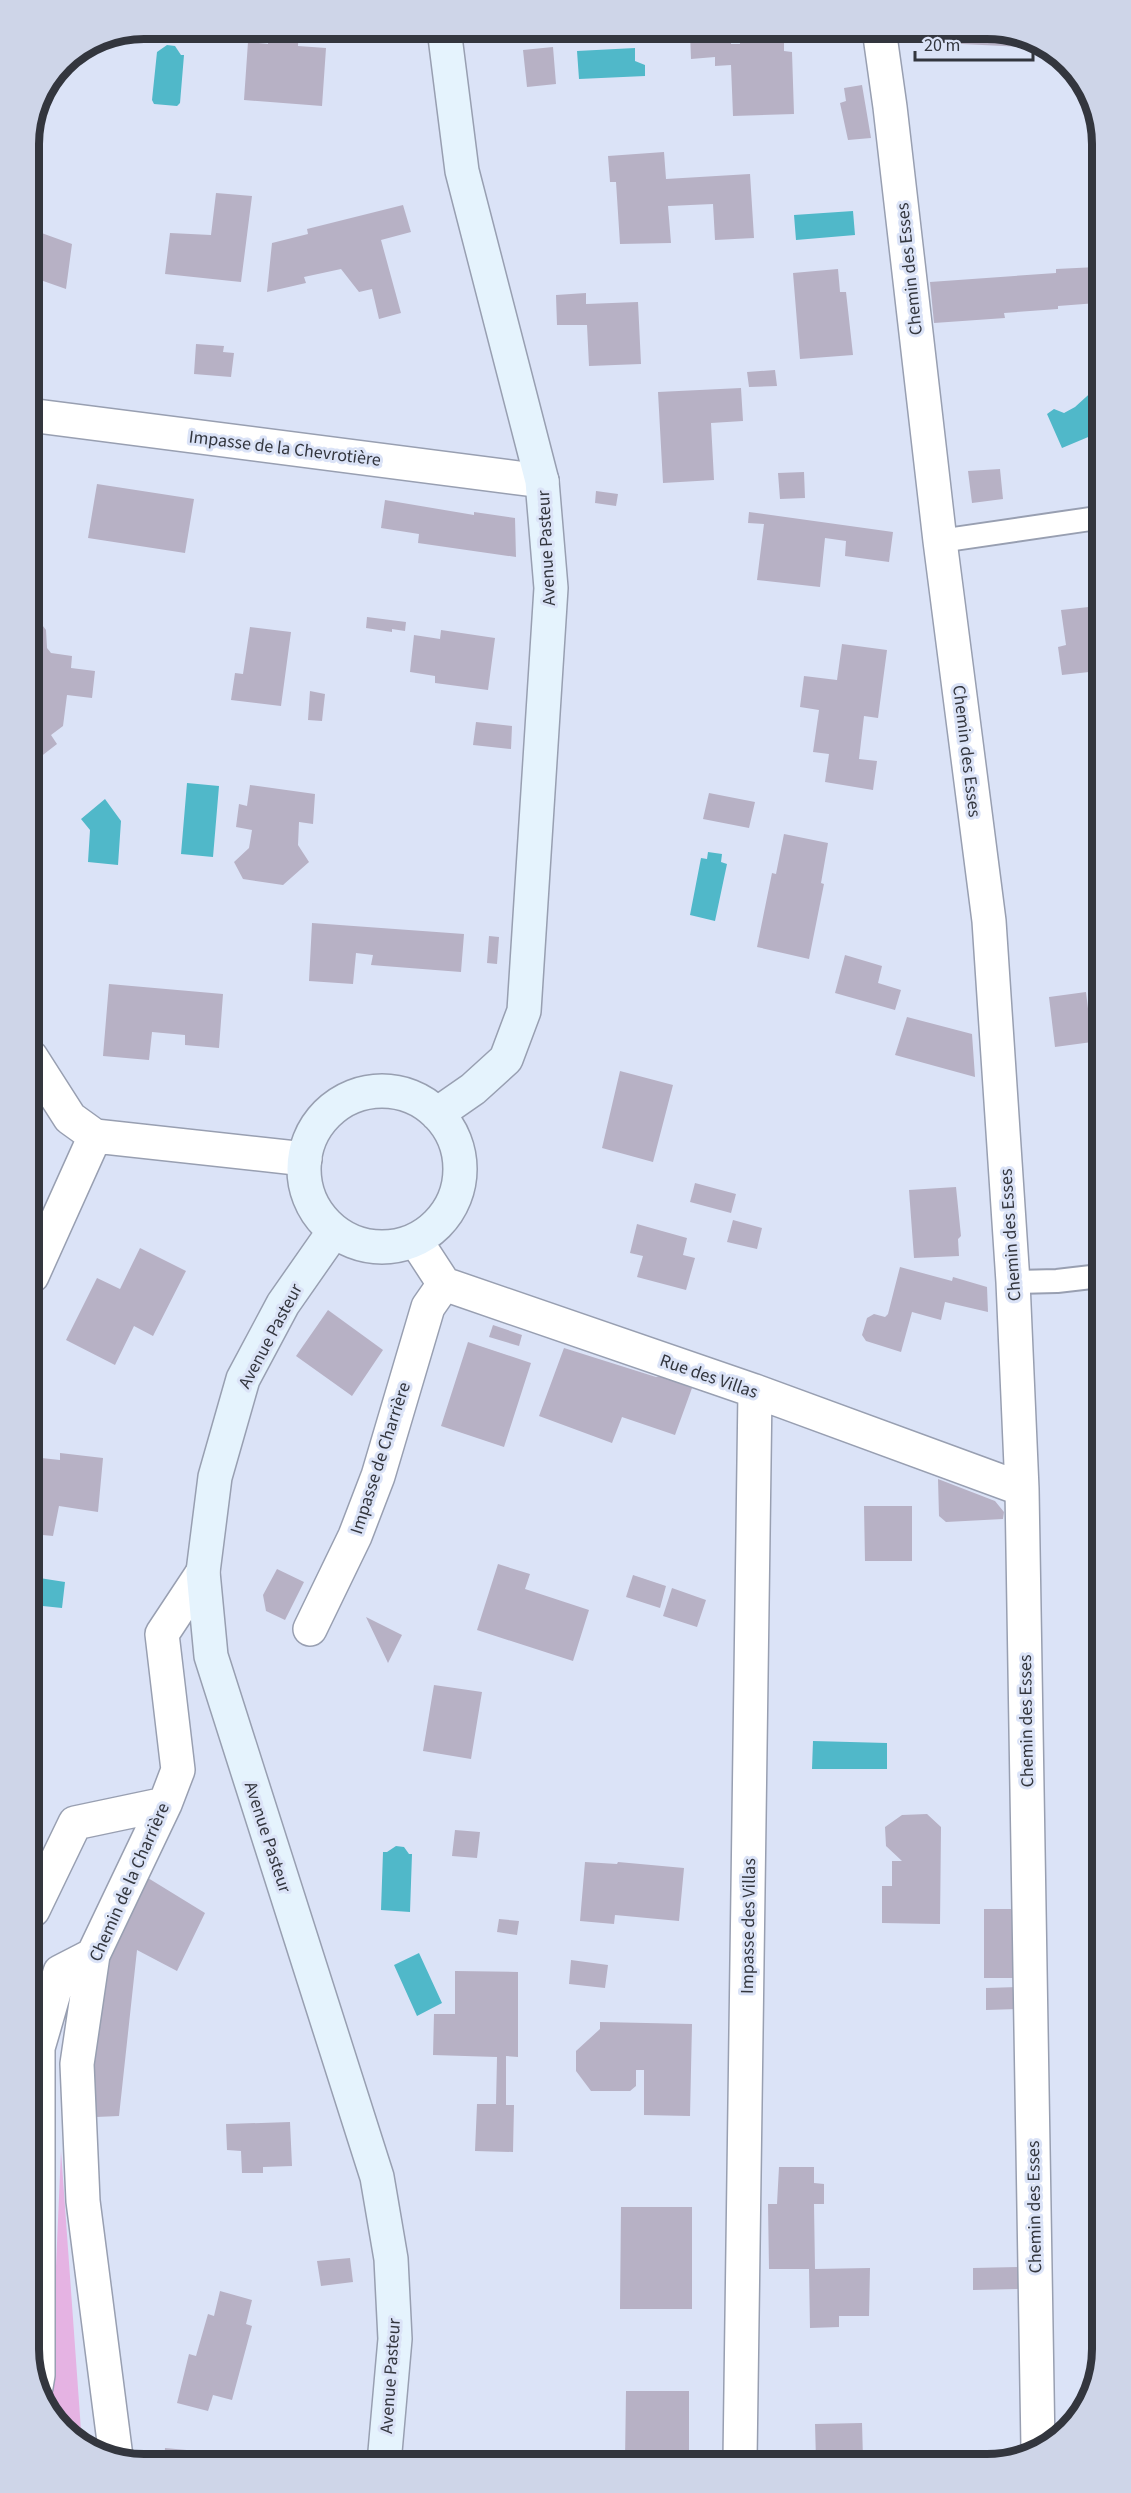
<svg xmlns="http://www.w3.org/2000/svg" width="1131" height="2493" viewBox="0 0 1131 2493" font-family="'Source Sans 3',sans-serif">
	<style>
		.green { fill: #e5b3e3 }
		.water { fill: #50b8c9 }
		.building { fill: #b7b1c5 }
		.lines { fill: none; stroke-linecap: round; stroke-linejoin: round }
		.lane-casing { stroke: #989fb1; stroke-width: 26 }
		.street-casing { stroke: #989fb1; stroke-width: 36 }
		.secondary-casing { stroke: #989fb1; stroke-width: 36 }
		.lane { stroke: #fff; stroke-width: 22 }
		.street { stroke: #fff; stroke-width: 33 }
		.secondary { stroke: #e5f3fd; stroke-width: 33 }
		.labels { text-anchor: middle; stroke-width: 6; stroke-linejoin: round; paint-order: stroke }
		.street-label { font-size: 18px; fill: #33363e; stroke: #dbe3f7 }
		.rim { fill: none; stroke: #33363e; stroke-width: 8 }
	</style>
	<rect width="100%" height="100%" fill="#dbe3f7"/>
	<!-- green -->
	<path class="green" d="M61,2151L82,2444L74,2440L48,2404L51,2382Z"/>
	<!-- water -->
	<path class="water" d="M167,45L175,46L181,55H184L180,103L177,106L154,104L152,100L157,52Z
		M635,48V61L645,65V76L579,79L577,51Z
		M853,211L855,235L796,240L794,215Z
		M1097,387V430L1093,435L1062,448L1047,414L1054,409L1064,413L1075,407Z
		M187,783L219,786L213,857L181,854Z
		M105,799L121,821L118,865L88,862L90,830L81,819Z
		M708,852L722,854L721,862L727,864L715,921L690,915L701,858L707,859Z
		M33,1577L65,1582L62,1608L33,1605Z
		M813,1741L887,1743V1769H812Z
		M396,1846L404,1847L409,1854H412L410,1912L381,1910L383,1852H387Z
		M419,1953L442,2003L417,2016L394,1965Z"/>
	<!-- building -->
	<path class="building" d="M269,29H299L298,46L326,48L322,106L244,100L248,42L268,44Z
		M499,29H519V30L499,31Z
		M899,29H995L1044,48L901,41Z
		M730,31L731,44H740V32L784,31V51L792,52L794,114L733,116L731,65L715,66V57L691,59L690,33Z
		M553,47L556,84L527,87L523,50Z
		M862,85L871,138L848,140L840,103L846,101L844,88Z
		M664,152L666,179L750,174L754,238L715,240L713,204L668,206L671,243L620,244L616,182H610L608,156Z
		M216,193L252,196L241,282L165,274L170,233L211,235Z
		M403,205L411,232L381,240L401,313L379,319L372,289L359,292L341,269L304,277L306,283L267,292L272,243L308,234L307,229Z
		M29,213L41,217L36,231L72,244L66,289L29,276Z
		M1097,267V303L1058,306V309L1004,313L1005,318L934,323L930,282L1056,273V269Z
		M838,269L840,292H846L853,355L800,359L793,273Z
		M586,293V304L638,302L641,364L589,366L587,325H557L556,295Z
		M196,344L224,346L223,352L234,353L231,377L194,374Z
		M775,370L777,386L749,387L747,372Z
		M741,388L743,421L711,423L714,480L663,483L658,392Z
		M1000,469L1003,499L972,503L968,471Z
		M804,472L805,498L780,499L778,473Z
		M97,484L194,499L185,553L88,538Z
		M596,491L618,494L616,506L595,503Z
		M385,500L474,515V512L515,518L516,557L418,543L419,534L381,528Z
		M749,512L893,532L889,562L845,556L846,541L825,538L820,587L757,580L764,524L748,523Z
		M1098,606V671L1062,675L1058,647L1066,645L1061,610Z
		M30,609L46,630L47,648L51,653L72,656L71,668L95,671L92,698L67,695L63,726L51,735L57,744L30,765Z
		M367,617L406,622L405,631L392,629V632L366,628Z
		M250,627L291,632L281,706L231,700L235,673L243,674Z
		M441,630L495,638L488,690L435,683V676L410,672L414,635L440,639Z
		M842,644L887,650L878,718L864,716L859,759L877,761L873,790L825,782L829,754L813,752L819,710L800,707L804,676L837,680Z
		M310,691L325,694L322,721L308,720Z
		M476,722L512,726L511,749L473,745Z
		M250,785L315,794L313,824L299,822L298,845L309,862L283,885L243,879L234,862L249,848L252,830L236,827L239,804L247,806Z
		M709,793L755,802L749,828L703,819Z
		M784,834L828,843L821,883L824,884L809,959L757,947L772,873L776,874Z
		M312,923L464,934L461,972L371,965L373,955L356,953L353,984L309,981Z
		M489,936L499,937L497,964L487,963Z
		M845,955L882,966L878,983L901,990L895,1010L835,993Z
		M109,984L223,994L219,1048L185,1045V1035L152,1032L149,1060L103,1056Z
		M1086,992L1092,1042L1055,1047L1049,997Z
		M907,1017L972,1034L975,1077L895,1055Z
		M620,1071L673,1085L653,1162L602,1148Z
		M695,1183L736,1194L731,1213L690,1202Z
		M956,1187L961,1236L958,1239L959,1256L914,1258L909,1190Z
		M733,1220L762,1228L757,1249L727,1242Z
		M637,1224L687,1238L683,1255L695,1258L686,1290L637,1277L643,1256L630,1253Z
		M140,1248L186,1271L153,1336L134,1326L115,1365L66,1340L97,1278L120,1289Z
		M900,1267L952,1281L953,1277L987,1287L988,1312L945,1302L941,1320L912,1312L901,1352L866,1341L862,1335L867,1318L874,1314L885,1317L888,1314Z
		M328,1310L383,1350L352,1396L296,1356Z
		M493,1325L522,1335L519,1346L489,1337Z
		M468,1342L531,1363L504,1447L441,1426Z
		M564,1348L656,1377L661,1376L692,1388L675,1435L622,1417L612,1443L539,1416Z
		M60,1453L103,1458L98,1512L59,1506L53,1536L32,1534V1457L60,1460Z
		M938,1479L995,1501L1004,1512L1003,1519L946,1522L939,1516Z
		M864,1506H912V1561H865Z
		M498,1564L530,1574L525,1589L589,1610L573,1661L477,1630Z
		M277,1569L304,1582L285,1620L266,1611L263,1595Z
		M633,1575L666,1586L660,1608L626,1597Z
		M672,1588L706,1600L697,1627L663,1616Z
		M366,1617L402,1635L388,1663Z
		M434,1685L482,1692L471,1759L423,1751Z
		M927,1814L941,1827L940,1924L882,1923V1886H892V1861H902L886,1846L885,1827L902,1815Z
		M455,1830L480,1832L477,1858L452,1856Z
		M585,1862L617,1864L618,1862L684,1868L679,1921L615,1915L614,1924L580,1921Z
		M148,1878L205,1913L177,1971L137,1950L119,2116L96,2117L92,2064L108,1942Z
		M984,1909H1014L1013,1978H984Z
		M499,1919L519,1921L517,1935L497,1932Z
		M571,1960L608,1965L605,1988L569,1984Z
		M455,1971L518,1972V2057L506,2056V2105H514L513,2152L475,2151L477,2104H496L497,2057L433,2055L434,2014H455Z
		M1101,1978L1102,2028H1099L1091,1980Z
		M1020,1987V2009L986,2010V1988Z
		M600,2022L692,2024L690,2116L644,2115V2070H636V2086L630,2091H591L576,2071V2051L600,2029Z
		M290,2122L292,2166L263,2167V2173H242L241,2151L227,2150L226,2124Z
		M779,2167H814V2183L824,2184V2204H814L815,2269L870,2268L869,2316H839V2327L810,2328L809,2269H769L768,2204H777Z
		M621,2207H692V2309H620Z
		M350,2258L353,2282L321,2286L317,2261Z
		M1018,2267V2289L973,2290V2268Z
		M220,2291L252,2300L246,2324L252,2326L232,2400L213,2395L208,2411L177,2403L189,2354L196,2356L208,2314L214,2316Z
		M626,2391H689V2460L625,2461Z
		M862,2423L863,2459L816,2460L815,2424Z
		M165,2448L219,2453L218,2464H164Z"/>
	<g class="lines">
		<!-- lane casing -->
		<g class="lane-casing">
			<path id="lane" d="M940,541L1097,518
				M1013,1282L1057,1281L1100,1276"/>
		</g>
		<!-- street casing -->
		<g class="street-casing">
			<path id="street" d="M879,29L890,107L940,541L989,921L1013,1282L1022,1489L1038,2448
				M29,415L542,481
				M31,1057L70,1118L95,1136L305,1159
				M416,1241L444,1284L755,1391L1022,1489
				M32,1276L95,1136
				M310,1629L355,1536L378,1476L428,1307L444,1284
				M33,1910L75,1823L165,1804
				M36,2387L38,2375V2048L60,1972L93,1955
				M116,2457L83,2201L77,2064L93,1955L165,1804L178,1770L162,1634L203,1572
				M740,2460L755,1391"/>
		</g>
		<!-- secondary casing -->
		<g class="secondary-casing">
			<path id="secondary" d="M304 1169a78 78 0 1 1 156 0a78 78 0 1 1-156 0Z
				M437,1114L473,1089L506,1059L524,1011L551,588L542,481L462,171L444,29
				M334,1231L283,1304L243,1379L215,1477L203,1572L211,1656L377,2177L391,2259L395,2339L384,2463"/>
		</g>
		<!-- lane -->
		<use href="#lane" class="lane"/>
		<!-- street -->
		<use href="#street" class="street"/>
		<!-- secondary -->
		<use href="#secondary" class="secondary"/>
	</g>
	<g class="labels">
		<!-- street labels -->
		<g class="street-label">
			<text transform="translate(909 269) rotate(-96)" y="6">Chemin des Esses</text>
			<text transform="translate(285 448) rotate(7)" y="6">Impasse de la Chevrotière</text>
			<text transform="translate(546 548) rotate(-93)" y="6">Avenue Pasteur</text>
			<text transform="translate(967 751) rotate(83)" y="6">Chemin des Esses</text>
			<text transform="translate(1010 1235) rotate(-94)" y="6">Chemin des Esses</text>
			<text transform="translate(270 1336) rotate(-62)" y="6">Avenue Pasteur</text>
			<text transform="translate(709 1376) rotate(19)" y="6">Rue des Villas</text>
			<text transform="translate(380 1458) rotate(-72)" y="6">Impasse de Charrière</text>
			<text transform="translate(1026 1721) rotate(-91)" y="6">Chemin des Esses</text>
			<text transform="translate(268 1837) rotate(72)" y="6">Avenue Pasteur</text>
			<text transform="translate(129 1882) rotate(-66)" y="6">Chemin de la Charrière</text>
			<text transform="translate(748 1926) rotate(-89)" y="6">Impasse des Villas</text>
			<text transform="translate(1034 2207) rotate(-91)" y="6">Chemin des Esses</text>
			<text transform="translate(390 2376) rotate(-86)" y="6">Avenue Pasteur</text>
		</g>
	</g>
	<!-- crop -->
	<path d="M0 0H1131V2493H0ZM144 39H987A105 105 0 0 1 1092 144V2349A105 105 0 0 1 987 2454H144A105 105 0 0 1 39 2349V144A105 105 0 0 1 144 39Z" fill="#ced5e8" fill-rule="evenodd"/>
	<path class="rim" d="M144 39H987A105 105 0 0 1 1092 144V2349A105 105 0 0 1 987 2454H144A105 105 0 0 1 39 2349V144A105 105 0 0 1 144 39Z"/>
	<!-- scale -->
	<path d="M915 51v9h118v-9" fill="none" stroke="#33363e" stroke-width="3"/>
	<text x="924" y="51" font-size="18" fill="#33363e" stroke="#dbe3f7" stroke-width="4.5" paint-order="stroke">20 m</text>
</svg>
